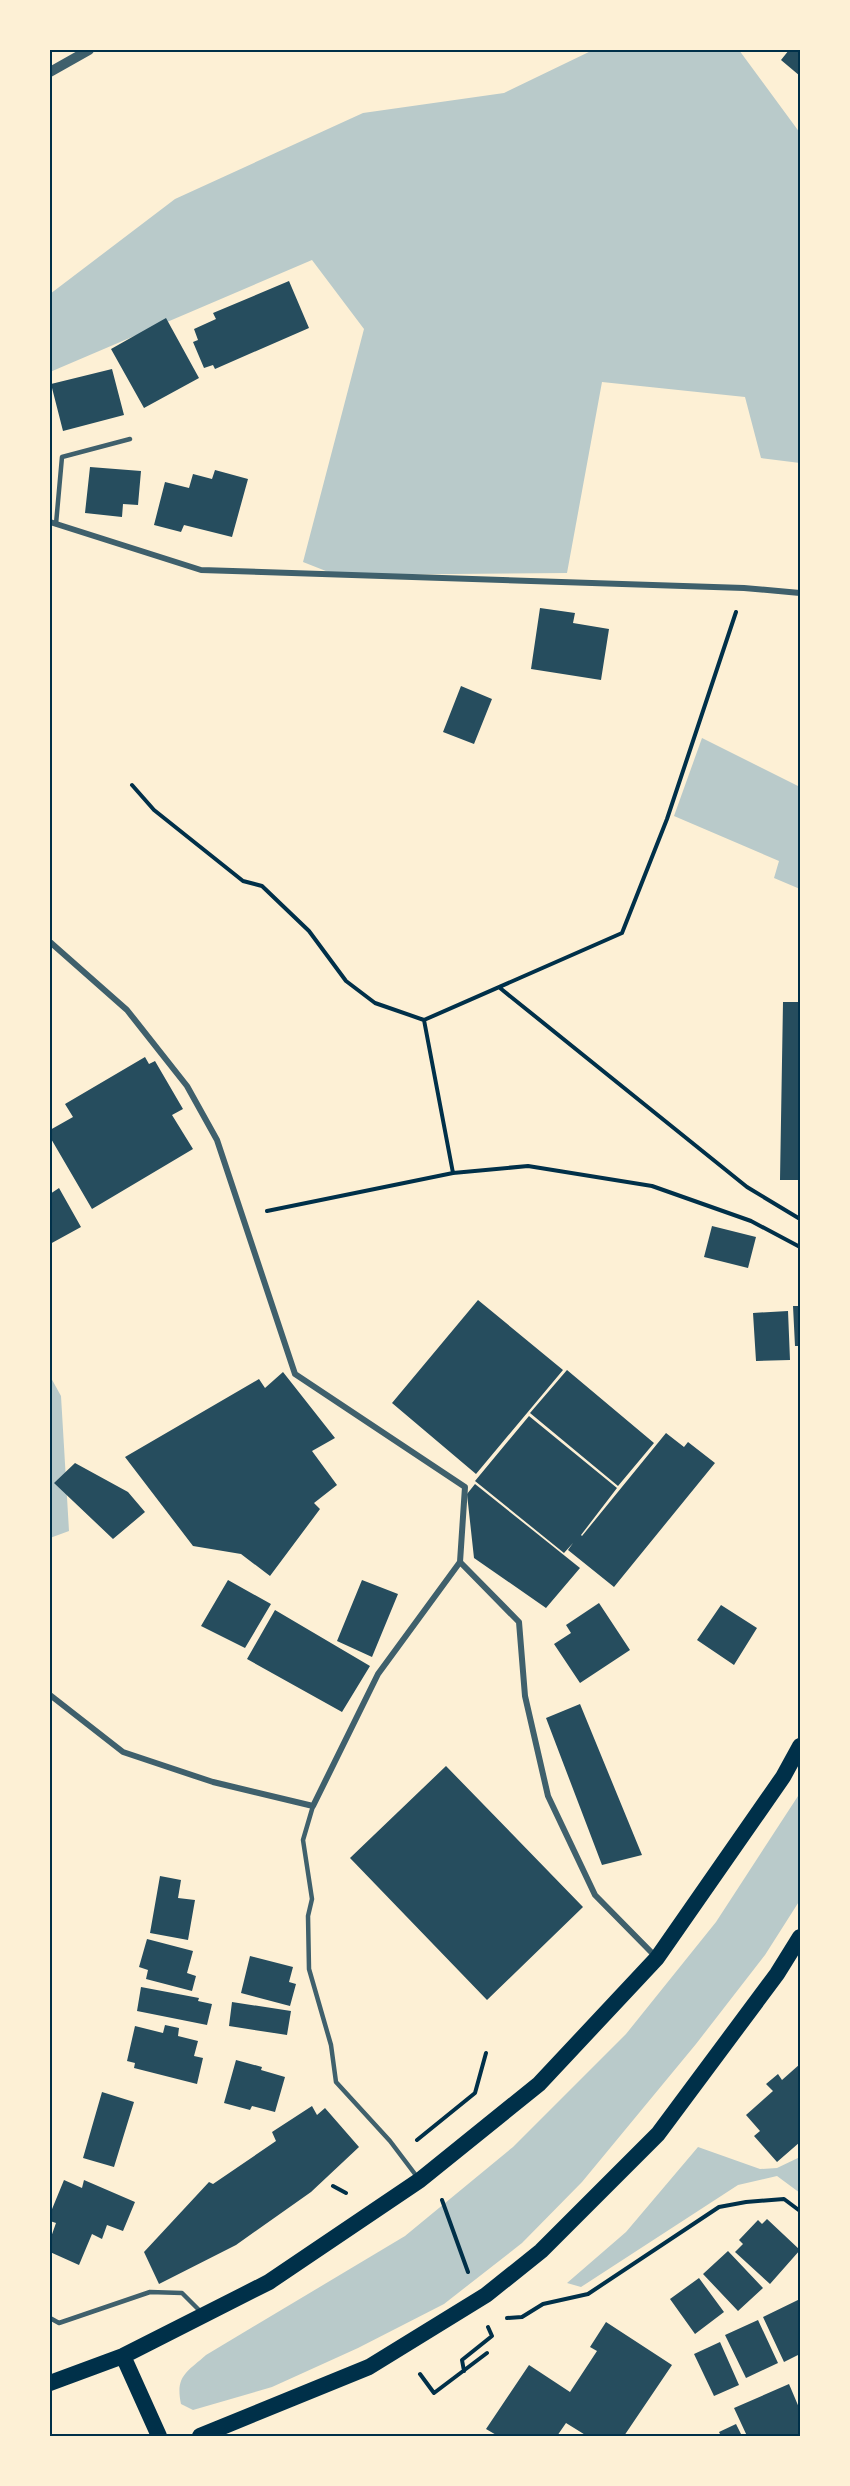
<svg xmlns="http://www.w3.org/2000/svg" width="850" height="2486" viewBox="0 0 850 2486" font-family="Inter,sans-serif">
	<style>
		.green { fill: #b9caca }
		.building { fill: #264d5e }
		.lines { fill: none; stroke-linecap: round; stroke-linejoin: round }
		.path { stroke: #003049; stroke-width: 4 }
		.service { stroke: #3f606c; stroke-width: 4.5 }
		.minor { stroke: #3f606c; stroke-width: 6 }
		.tertiary { stroke: #3f606c; stroke-width: 10 }
		.trunk { stroke: #003049; stroke-width: 16 }
		.neatline { fill: none; stroke: #003049; stroke-width: 2 }
	</style>
	<rect width="100%" height="100%" fill="#fdf0d5"/>
	<!-- green -->
	<path class="green" d="M593,50H739L800,133V463L761,458L745,397L602,382L567,573L336,575L303,562L364,329L312,260L50,372V294L175,199L363,113L504,93Z
		M702,738L800,787V889L774,878L779,861L674,816Z
		M50,1376L61,1396L69,1531L50,1538Z
		M800,1793V1900L765,1955L696,2044L582,2182L522,2243L444,2304L358,2348L272,2387L193,2410L181,2404C175,2376 187,2372 206,2355L405,2236L513,2147L626,2034L716,1922Z
		M698,2147L760,2169L777,2168L800,2157V2193L777,2176L738,2185L581,2287L567,2283L626,2232Z"/>
	<!-- building -->
	<path class="building" d="M789,50H800V76L781,60Z
		M289,281L309,328L215,369L213,365L204,368L193,342L198,340L194,329L216,319L213,313Z
		M166,318L199,378L144,408L111,349Z
		M112,369L124,415L63,431L51,384Z
		M90,467L141,471L138,505L123,504L122,517L85,513Z
		M215,470L248,479L232,537L184,525L181,532L154,525L165,482L189,488L193,474L212,479Z
		M540,608L575,613L573,623L609,629L601,680L531,669Z
		M461,686L492,699L474,744L443,732Z
		M783,1002H800V1180H780Z
		M145,1057L149,1064L155,1061L183,1109L172,1115L193,1149L92,1209L50,1137V1130L73,1117L65,1104Z
		M59,1188L81,1227L50,1244V1194Z
		M712,1226L756,1237L748,1268L704,1257Z
		M478,1300L563,1370L476,1474L392,1403Z
		M793,1306H800V1346H795Z
		M788,1311L790,1360L756,1361L753,1313Z
		M567,1370L654,1443L618,1486L530,1413Z
		M283,1372L335,1438L312,1451L337,1485L314,1503L320,1509L270,1576L241,1554L193,1546L125,1457L259,1379L265,1388Z
		M529,1416L617,1488L581,1535L582,1536L666,1433L684,1447L688,1442L715,1463L614,1587L568,1550L573,1543L564,1553L475,1481Z
		M75,1463L128,1492L145,1512L113,1539L54,1483Z
		M475,1484L580,1568L546,1608L474,1558L467,1494Z
		M228,1580L271,1604L245,1648L201,1626Z
		M362,1580L398,1594L372,1657L337,1641Z
		M599,1603L630,1650L580,1683L554,1644L571,1633L566,1625Z
		M721,1605L757,1628L734,1665L697,1640Z
		M275,1610L370,1666L342,1712L247,1659Z
		M580,1704L642,1855L602,1865L546,1718Z
		M446,1766L583,1907L487,2000L350,1858Z
		M160,1876L181,1880L178,1898L195,1900L188,1940L150,1933Z
		M147,1939L193,1951L187,1973L196,1976L192,1991L146,1979L148,1970L139,1967Z
		M250,1956L293,1967L289,1982L296,1984L290,2006L241,1993Z
		M141,1987L199,1998L198,2001L212,2004L207,2025L137,2011Z
		M232,2002L291,2011L287,2035L229,2026Z
		M165,2025L179,2028L178,2036L198,2041L194,2056L203,2058L197,2084L134,2068L135,2063L127,2061L135,2026L163,2033Z
		M236,2060L262,2067L261,2070L285,2077L275,2112L252,2106L250,2110L224,2103Z
		M800,2064V2142L777,2162L754,2136L760,2131L746,2115L773,2091L766,2084L778,2074L782,2080Z
		M102,2092L134,2102L114,2167L83,2158Z
		M312,2106L317,2115L325,2108L359,2147L311,2192L236,2245L159,2284L144,2252L209,2182L213,2184L276,2141L272,2132Z
		M64,2180L82,2188L84,2180L135,2202L123,2231L107,2225L102,2239L92,2234L79,2265L50,2252V2240L56,2223L50,2221V2214Z
		M767,2219L800,2250L770,2284L735,2252L743,2244L739,2240L758,2220L762,2224Z
		M728,2251L763,2288L738,2311L703,2274Z
		M699,2278L724,2312L695,2334L670,2299Z
		M800,2299V2354L784,2362L763,2317Z
		M758,2320L778,2363L746,2378L725,2335Z
		M606,2322L672,2365L624,2436H587L566,2423L557,2436H498L486,2429L529,2365L570,2392L597,2351L590,2347Z
		M720,2342L739,2385L714,2396L694,2354Z
		M789,2384L800,2410V2436H747L734,2408Z
		M736,2424L742,2436H721L719,2432Z"/>
	<g class="lines">
		<!-- path -->
		<path class="path" d="M132,785L154,810L243,881L262,886L309,931L346,981L375,1003L424,1020L453,1173
			M500,988L747,1187L800,1219
			M424,1020L622,933L667,819L736,612
			M267,1211L453,1173L528,1166L652,1186L751,1221L800,1247
			M417,2140L475,2093L486,2053
			M333,2186L346,2193
			M442,2200L468,2272
			M507,2318L522,2317L543,2304L588,2294L719,2207L746,2202L784,2199L800,2211
			M464,2371L462,2360L492,2336L488,2327
			M420,2374L434,2393L487,2353"/>
		<!-- service -->
		<path class="service" d="M56,524L62,457L130,439
			M313,1806L303,1840L312,1899L308,1916L309,1969L331,2045L336,2082L390,2141L418,2178
			M50,2318L59,2323L150,2292L182,2293L202,2313"/>
		<!-- minor -->
		<path class="minor" d="M50,522L201,570L744,588L800,593
			M50,942L127,1010L187,1086L217,1140L295,1374L465,1487L460,1562L519,1622L525,1696L548,1796L595,1895L656,1957
			M50,1695L123,1752L213,1782L313,1806L378,1674L460,1562"/>
		<!-- tertiary -->
		<path class="tertiary" d="M50,72L89,50"/>
		<!-- trunk -->
		<path class="trunk" d="M123,2356L159,2436
			M50,2383L123,2356L269,2282L420,2180L539,2084L657,1958L783,1777L800,1746
			M200,2436L369,2367L486,2295L541,2251L658,2134L777,1974L800,1937"/>
	</g>
	<!-- border -->
	<rect width="850" height="2486" fill="none" stroke="#fdf0d5" stroke-width="102"/>
	<rect x="51" y="51" width="748" height="2384" class="neatline"/>
</svg>
